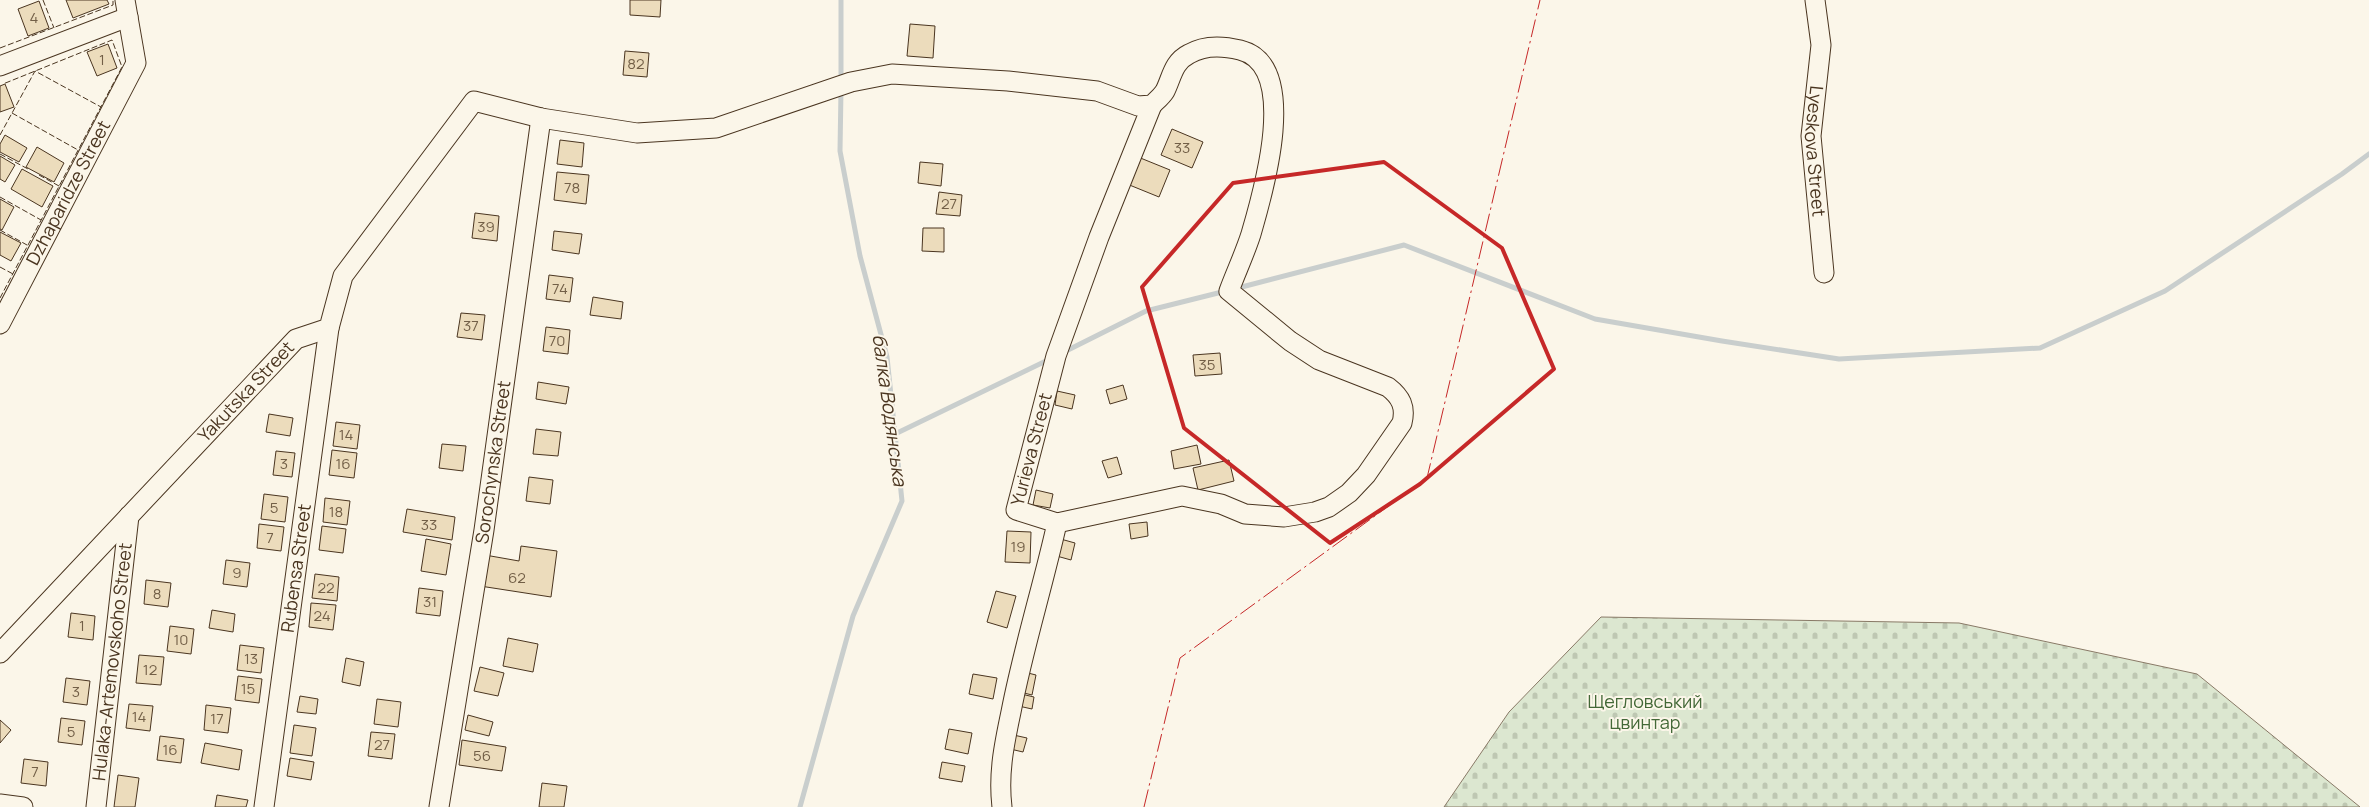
<svg xmlns="http://www.w3.org/2000/svg" width="2369" height="807" viewBox="0 0 2369 807" font-family="Manrope,sans-serif">
	<style>
		.cemetery { fill: url(#cemetery-stones); stroke: #887966 }
		.lines { fill: none; stroke-linecap: round; stroke-linejoin: round }
		.stream { stroke: #c9cecd; stroke-width: 5 }
		.building { fill: #ecdcbc; stroke: #4a3520 }
		.minor-casing { stroke: #4a3520; stroke-width: 21 }
		.minor { stroke: #fbf6e9; stroke-width: 19 }
		.fence { stroke: #4a3520; stroke-width: 1; stroke-dasharray: 6 2.5; stroke-linecap: butt }
		.power { stroke: #c62828; stroke-width: 1; stroke-dasharray: 18 4 2.5 4; stroke-linecap: butt }
		.marked { fill: none; stroke: #c62828; stroke-width: 4; stroke-linejoin: round }
		.labels { text-anchor: middle; stroke-width: 4; stroke-linejoin: round; paint-order: stroke }
		.number-label { font-size: 15px; fill: #725f47 }
		.street-label { font-size: 18px; fill: #4a3520; stroke: #fbf6e9 }
		.park-label { font-size: 18px; fill: #436837; stroke: #fbf6e9 }
		.water-label { font-size: 19px; font-style: italic; fill: #4a3520; stroke: #fbf6e9 }
	</style>
	<defs>
		<pattern id="cemetery-stones" width="16" height="16" patternUnits="userSpaceOnUse" patternTransform="scale(1.25)"><rect width="16" height="16" fill="#dce7d0"/><path d="M2 7V4a2 2 0 0 1 4 0v3zM10 15v-3a2 2 0 0 1 4 0v3z" fill="#bec7b2"/></pattern>
	</defs>
	<rect width="100%" height="100%" fill="#fbf6e9"/>
	<!-- cemetery -->
	<path class="cemetery" d="M1601,617L1959,623L2197,674L2360,807H1444L1509,712Z"/>
	<g class="lines">
		<!-- stream -->
		<path class="stream" d="M841,82V0
			M1234,289L1404,245L1595,319L1722,341L1839,359L2040,348L2165,291L2342,174L2369,154
			M1062,353L1146,311L1226,291
			M895,434L1050,359
			M800,807L853,616L902,501L887,357L860,256L840,151L841,90"/>
	</g>
	<!-- building -->
	<path class="building" d="M66,0H107L109,4L73,18Z
		M630,0H661L660,17L630,15Z
		M39,1L49,28L28,36L18,9Z
		M910,24L935,26L933,58L907,56Z
		M108,44L117,68L97,76L87,52Z
		M625,51L649,53L647,77L623,75Z
		M5,84L14,107L0,112V86Z
		M1172,129L1203,142L1192,168L1161,155Z
		M5,135L27,148L19,162L0,152V144Z
		M560,140L584,143L582,167L557,164Z
		M37,147L64,163L54,182L26,167Z
		M0,156L15,165L5,182L0,179Z
		M1138,157L1170,170L1159,197L1127,184Z
		M920,162L943,164L941,186L918,183Z
		M22,169L53,186L42,207L11,189Z
		M557,172L589,175L586,204L554,200Z
		M939,192L962,195L960,216L936,214Z
		M0,199L14,207L2,230L0,229Z
		M475,213L499,216L497,241L472,238Z
		M923,228H944V252L922,251Z
		M554,231L582,234L579,254L552,250Z
		M0,232L21,243L11,261L0,255Z
		M549,275L573,278L570,302L546,299Z
		M593,297L623,302L621,319L590,315Z
		M461,313L485,315L482,340L457,337Z
		M546,327L570,330L568,354L543,351Z
		M1220,353L1222,374L1195,376L1193,355Z
		M538,382L569,387L566,404L536,399Z
		M1123,385L1127,399L1110,404L1106,390Z
		M1057,391L1075,395L1072,409L1055,405Z
		M269,414L293,418L290,436L266,432Z
		M336,422L360,425L357,449L333,446Z
		M536,429L561,432L558,456L533,454Z
		M442,444L466,446L463,471L439,468Z
		M1197,445L1201,464L1174,469L1171,451Z
		M332,450L357,453L354,478L329,475Z
		M276,451L295,453L292,477L273,475Z
		M1117,457L1122,474L1108,478L1102,461Z
		M1229,460L1234,481L1198,490L1193,468Z
		M529,477L553,480L550,504L526,501Z
		M1036,490L1053,494L1050,508L1033,505Z
		M264,494L288,497L285,522L261,519Z
		M325,498L350,501L347,525L323,522Z
		M407,509L455,517L452,540L403,532Z
		M1147,522L1148,536L1131,539L1129,524Z
		M259,524L284,527L281,551L257,548Z
		M322,526L346,529L343,553L319,550Z
		M1007,531L1031,532L1030,563L1005,562Z
		M1057,538L1075,543L1071,560L1053,555Z
		M426,539L451,544L446,575L421,571Z
		M521,546L557,551L551,597L480,586L485,555L519,561Z
		M226,560L250,563L247,587L223,584Z
		M315,574L339,577L337,601L312,598Z
		M146,580L171,583L168,607L144,604Z
		M419,588L443,591L440,616L416,613Z
		M996,591L1016,596L1007,628L987,622Z
		M311,603L336,605L333,630L309,627Z
		M212,610L235,614L233,632L209,628Z
		M71,613L95,616L93,640L68,637Z
		M170,626L194,629L191,654L167,651Z
		M508,638L538,644L533,672L503,666Z
		M240,645L264,648L261,673L237,670Z
		M139,655L164,657L161,685L136,683Z
		M346,658L364,662L360,686L342,682Z
		M480,667L504,673L498,696L474,691Z
		M1020,671L1036,675L1032,695L1016,691Z
		M973,674L997,678L993,699L969,694Z
		M238,676L262,679L259,703L235,700Z
		M66,678L90,681L87,705L63,702Z
		M1017,693L1034,697L1032,709L1014,705Z
		M300,696L318,699L316,714L297,712Z
		M377,699L401,702L398,727L374,724Z
		M129,704L153,706L150,731L126,728Z
		M206,705L231,708L228,733L204,730Z
		M468,715L493,722L489,736L465,730Z
		M61,718L85,721L82,745L58,742Z
		M0,720L11,730L0,743Z
		M294,725L316,728L312,756L290,753Z
		M949,729L972,733L968,754L945,749Z
		M371,732L395,734L392,759L368,756Z
		M1009,734L1027,738L1023,752L1006,748Z
		M160,736L184,739L181,763L157,760Z
		M462,740L506,747L502,771L459,765Z
		M205,743L242,750L239,770L201,763Z
		M290,758L314,762L311,780L287,776Z
		M24,759L48,762L46,786L21,783Z
		M942,762L965,766L962,782L939,778Z
		M118,775L139,778L135,807H114Z
		M542,783L567,786L564,807H539Z
		M217,795L248,800L246,807H215Z"/>
	<g class="lines">
		<!-- minor casing -->
		<g class="minor-casing">
			<g id="minor">
				<path id="s1" d="M1815,0L1821,45L1811,136L1824,273"/>
				<path d="M0,66L128,17"/>
				<path id="s2" d="M0,324L136,63L125,0"/>
				<path id="s3" d="M0,653L296,339L329,328L343,276L474,101L541,118L637,133L716,128L851,82L892,74L1008,81L1097,91L1138,106L1152,105C1156,101 1162,96 1165,91C1172,77 1173,62 1189,54C1204,45 1224,46 1240,50C1301,65 1263,193 1251,234C1245,253 1236,272 1229,291L1290,341L1319,360L1388,387C1401,397 1406,407 1402,423L1366,475L1349,493L1329,507L1315,512L1284,517L1245,514L1221,504L1182,496L1057,523"/>
				<path d="M0,804L23,807"/>
				<path id="s4" d="M96,807L129,516"/>
				<path id="s5" d="M264,807L329,328"/>
				<path id="s6" d="M439,807L484,530L541,118"/>
				<path id="s7" d="M1002,807C998,774 1004,745 1011,712C1023,649 1043,586 1057,523L1016,510L1056,356L1099,237L1152,105"/>
			</g>
		</g>
		<!-- minor -->
		<use href="#minor" class="minor"/>
		<!-- fence -->
		<path class="fence" d="M43,0L54,28
			M0,48L113,5V0
			M12,113L78,150
			M0,135L35,71L101,107
			M0,154L28,169
			M39,175L59,186
			M0,197L41,220
			M0,230L27,245
			M0,267L13,274
			M0,298L122,67L112,40L3,84"/>
		<!-- power -->
		<path class="power" d="M1144,807L1180,658L1427,478L1540,0"/>
	</g>
	<!-- marked area -->
	<path class="marked" d="M1384,162L1502,248L1554,369L1420,484L1330,543L1184,428L1142,287L1233,183Z"/>
	<g class="labels">
		<!-- number labels -->
		<g class="number-label">
			<text x="34" y="23">4</text>
			<text x="102" y="65">1</text>
			<text x="636" y="69">82</text>
			<text x="1182" y="153">33</text>
			<text x="572" y="193">78</text>
			<text x="949" y="209">27</text>
			<text x="486" y="232">39</text>
			<text x="560" y="294">74</text>
			<text x="471" y="331">37</text>
			<text x="557" y="346">70</text>
			<text x="1207" y="370">35</text>
			<text x="346" y="440">14</text>
			<text x="284" y="469">3</text>
			<text x="343" y="469">16</text>
			<text x="274" y="513">5</text>
			<text x="336" y="517">18</text>
			<text x="429" y="530">33</text>
			<text x="270" y="543">7</text>
			<text x="1018" y="552">19</text>
			<text x="237" y="578">9</text>
			<text x="517" y="583">62</text>
			<text x="326" y="593">22</text>
			<text x="157" y="599">8</text>
			<text x="430" y="607">31</text>
			<text x="322" y="621">24</text>
			<text x="82" y="631">1</text>
			<text x="181" y="645">10</text>
			<text x="251" y="664">13</text>
			<text x="150" y="675">12</text>
			<text x="248" y="694">15</text>
			<text x="76" y="697">3</text>
			<text x="139" y="722">14</text>
			<text x="217" y="724">17</text>
			<text x="71" y="737">5</text>
			<text x="382" y="750">27</text>
			<text x="170" y="755">16</text>
			<text x="482" y="761">56</text>
			<text x="35" y="777">7</text>
		</g>
		<!-- street labels -->
		<g class="street-label">
			<text dy="6" stroke="none"><textPath href="#s1" startOffset="152">Lyeskova Street</textPath></text>
			<text dy="6" stroke="none"><textPath href="#s2" startOffset="148">Dzhaparidze Street</textPath></text>
			<text dy="6" stroke="none"><textPath href="#s3" startOffset="359">Yakutska Street</textPath></text>
			<text dy="6" stroke="none"><textPath href="#s7" startOffset="396">Yurieva Street</textPath></text>
			<text dy="6" stroke="none"><textPath href="#s6" startOffset="349">Sorochynska Street</textPath></text>
			<text dy="6" stroke="none"><textPath href="#s5" startOffset="241">Rubensa Street</textPath></text>
			<text dy="6" stroke="none"><textPath href="#s4" startOffset="146">Hulaka-Artemovskoho Street</textPath></text>
		</g>
		<!-- park labels -->
		<g class="park-label">
			<text x="1645" y="708">Щегловський<tspan x="1645" dy="21">цвинтар</tspan></text>
		</g>
		<!-- water labels -->
		<g class="water-label">
			<text transform="translate(890 410) rotate(82)" y="7">балка Водянська</text>
		</g>
	</g>
</svg>
